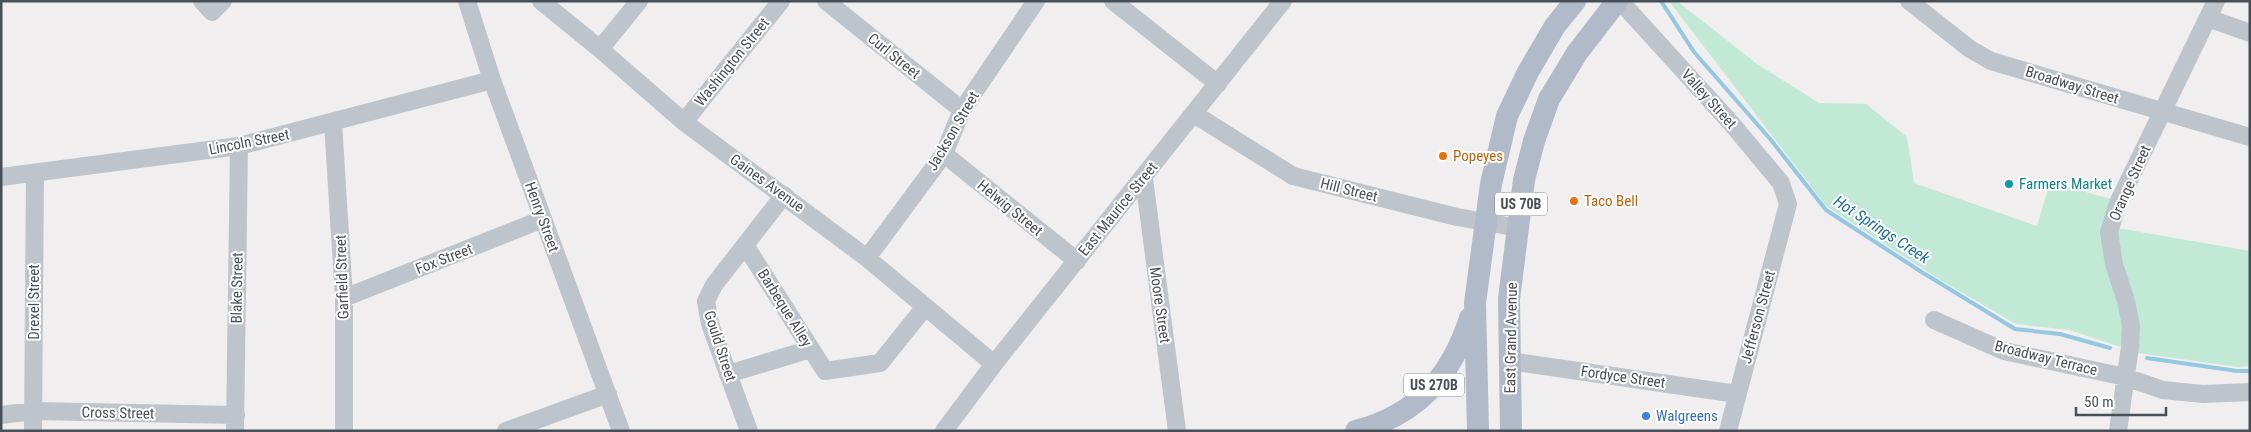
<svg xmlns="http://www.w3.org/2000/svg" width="2251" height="432" viewBox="0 0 2251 432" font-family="'Roboto Condensed',sans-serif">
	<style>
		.park { fill: #c1e9d5 }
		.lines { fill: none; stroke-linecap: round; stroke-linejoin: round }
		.stream { stroke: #94c7e1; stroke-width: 4 }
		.minor { stroke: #bec4cb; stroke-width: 18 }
		.major { stroke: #b1bac9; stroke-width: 22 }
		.food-dot { fill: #e8710a; stroke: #fff; stroke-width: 2 }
		.culture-dot { fill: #0f9aa8; stroke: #fff; stroke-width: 2 }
		.shop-dot { fill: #3f7fe0; stroke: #fff; stroke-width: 2 }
		.labels { text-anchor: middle; stroke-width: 4; stroke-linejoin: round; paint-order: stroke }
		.shield { fill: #fff; stroke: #7f848b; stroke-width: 1 }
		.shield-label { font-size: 14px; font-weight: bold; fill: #484f59 }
		.street-label { font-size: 15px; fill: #484f59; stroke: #fff }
		.food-label { font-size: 15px; fill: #c56008; stroke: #fff; text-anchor: start }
		.culture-label { font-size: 15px; fill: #0d838f; stroke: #fff; text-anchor: start }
		.shop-label { font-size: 15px; fill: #366cbe; stroke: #fff; text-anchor: start }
		.water-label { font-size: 16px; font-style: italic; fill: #1d6f97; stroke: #fff }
	</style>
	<rect width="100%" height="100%" fill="#f0eeee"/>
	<!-- park -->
	<path class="park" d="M1669,1H1677L1757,64L1819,103L1866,104L1907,137L1914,183L2037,226L2050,182L2114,200L2125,325L2121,347L2069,330L2016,324L1942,281L1826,206Z
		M2117,228L2250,251V366L2238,367L2138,353L2137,318L2121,267Z"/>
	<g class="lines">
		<!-- stream -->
		<path class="stream" d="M1661,1L1694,52L1771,140L1826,210L1920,271L2015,329L2060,334L2110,348
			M2147,358L2237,371H2250"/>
		<!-- minor -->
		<path class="minor" d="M202,1L212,12L223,1
			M467,1L492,80L621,431
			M541,1L600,49L684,122L867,258L994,364
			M826,1L962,110
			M1113,1L1218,84
			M1620,1L1731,123L1781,183L1788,204L1728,431
			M1909,1L1970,49L1991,61L2250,137
			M2208,18L2250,33
			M600,49L639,1
			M1194,114L1293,176L1457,217L1519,228
			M684,122L781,1
			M333,123L344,298V431
			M944,154L1077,261
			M1,177L239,146L492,80
			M1144,179L1177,431
			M745,245L825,371L880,363L925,307
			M867,258L944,154L962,110L1036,1
			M344,298L543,219
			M1934,320L2004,351L2125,377L2163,390L2203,394L2250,392
			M1509,361L1737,394
			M728,374L811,349
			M1,415L34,411L236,415
			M33,431L35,174
			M235,431L239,146
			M506,431L608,394
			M749,431L710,324L706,301L714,285L784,195
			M944,431L994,364L1283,1
			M2118,431L2130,347L2131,326L2126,301L2114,264L2109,232L2118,203L2216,1"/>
		<!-- major -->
		<path class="major" d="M1356,431C1417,415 1451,377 1470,318
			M1478,431L1475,303L1491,184L1507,116L1528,72L1555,26L1575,1
			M1511,431L1509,299L1524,180L1534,141L1549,99L1577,53L1617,1"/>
	</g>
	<!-- markers -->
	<g class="food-dot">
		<circle cx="1443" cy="156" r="5"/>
		<circle cx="1574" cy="201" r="5"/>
	</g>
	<circle class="culture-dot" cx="2009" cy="184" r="5"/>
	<circle class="shop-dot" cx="1646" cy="416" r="5"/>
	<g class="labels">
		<!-- shield labels -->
		<g class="shield">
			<rect x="1495" y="192.5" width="52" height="23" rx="4"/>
			<rect x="1404" y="373.5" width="60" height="23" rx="4"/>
		</g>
		<g class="shield-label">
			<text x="1521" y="209">US 70B</text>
			<text x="1434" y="390">US 270B</text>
		</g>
		<!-- street labels -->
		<g class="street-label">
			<text transform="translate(894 56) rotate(39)" y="5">Curl Street</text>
			<text transform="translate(732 62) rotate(-51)" y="5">Washington Street</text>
			<text transform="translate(2072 85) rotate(17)" y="5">Broadway Street</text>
			<text transform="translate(1709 99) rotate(48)" y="5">Valley Street</text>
			<text transform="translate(953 131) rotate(-60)" y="5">Jackson Street</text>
			<text transform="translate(249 142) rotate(-11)" y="5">Lincoln Street</text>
			<text transform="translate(767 183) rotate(36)" y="5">Gaines Avenue</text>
			<text transform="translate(2130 183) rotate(-66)" y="5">Orange Street</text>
			<text transform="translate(1349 190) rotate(14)" y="5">Hill Street</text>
			<text transform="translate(1010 208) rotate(39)" y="5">Helwig Street</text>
			<text transform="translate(1118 209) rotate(-51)" y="5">East Maurice Street</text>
			<text transform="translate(542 217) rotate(70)" y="5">Henry Street</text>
			<text transform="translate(444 259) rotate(-21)" y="5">Fox Street</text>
			<text transform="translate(342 277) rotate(-92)" y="5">Garfield Street</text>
			<text transform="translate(237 288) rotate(-89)" y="5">Blake Street</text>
			<text transform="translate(34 302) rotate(-90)" y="5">Drexel Street</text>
			<text transform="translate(1160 305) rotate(82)" y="5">Moore Street</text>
			<text transform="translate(785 308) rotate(58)" y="5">Barbeque Alley</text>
			<text transform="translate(1758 317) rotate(-75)" y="5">Jefferson Street</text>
			<text transform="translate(1511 338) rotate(-89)" y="5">East Grand Avenue</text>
			<text transform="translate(720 346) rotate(72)" y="5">Gould Street</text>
			<text transform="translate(2046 358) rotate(14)" y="5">Broadway Terrace</text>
			<text transform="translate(1623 377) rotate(8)" y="5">Fordyce Street</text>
			<text transform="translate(118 413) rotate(1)" y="5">Cross Street</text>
		</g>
		<!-- food labels -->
		<g class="food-label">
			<text x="1453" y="161">Popeyes</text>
			<text x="1584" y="206">Taco Bell</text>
		</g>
		<!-- culture labels -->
		<g class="culture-label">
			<text x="2019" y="189">Farmers Market</text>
		</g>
		<!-- shop labels -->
		<g class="shop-label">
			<text x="1656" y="421">Walgreens</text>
		</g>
		<!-- water labels -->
		<g class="water-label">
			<text transform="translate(1882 229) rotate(33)" y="6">Hot Springs Creek</text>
		</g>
	</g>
	<!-- border -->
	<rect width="2251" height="432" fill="none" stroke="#484f59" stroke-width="5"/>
	<!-- scale -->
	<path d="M2076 407v8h90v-8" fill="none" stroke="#484f59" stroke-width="2.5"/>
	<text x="2084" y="407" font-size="15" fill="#484f59" stroke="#ffffff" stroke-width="4" paint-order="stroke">50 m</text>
</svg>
